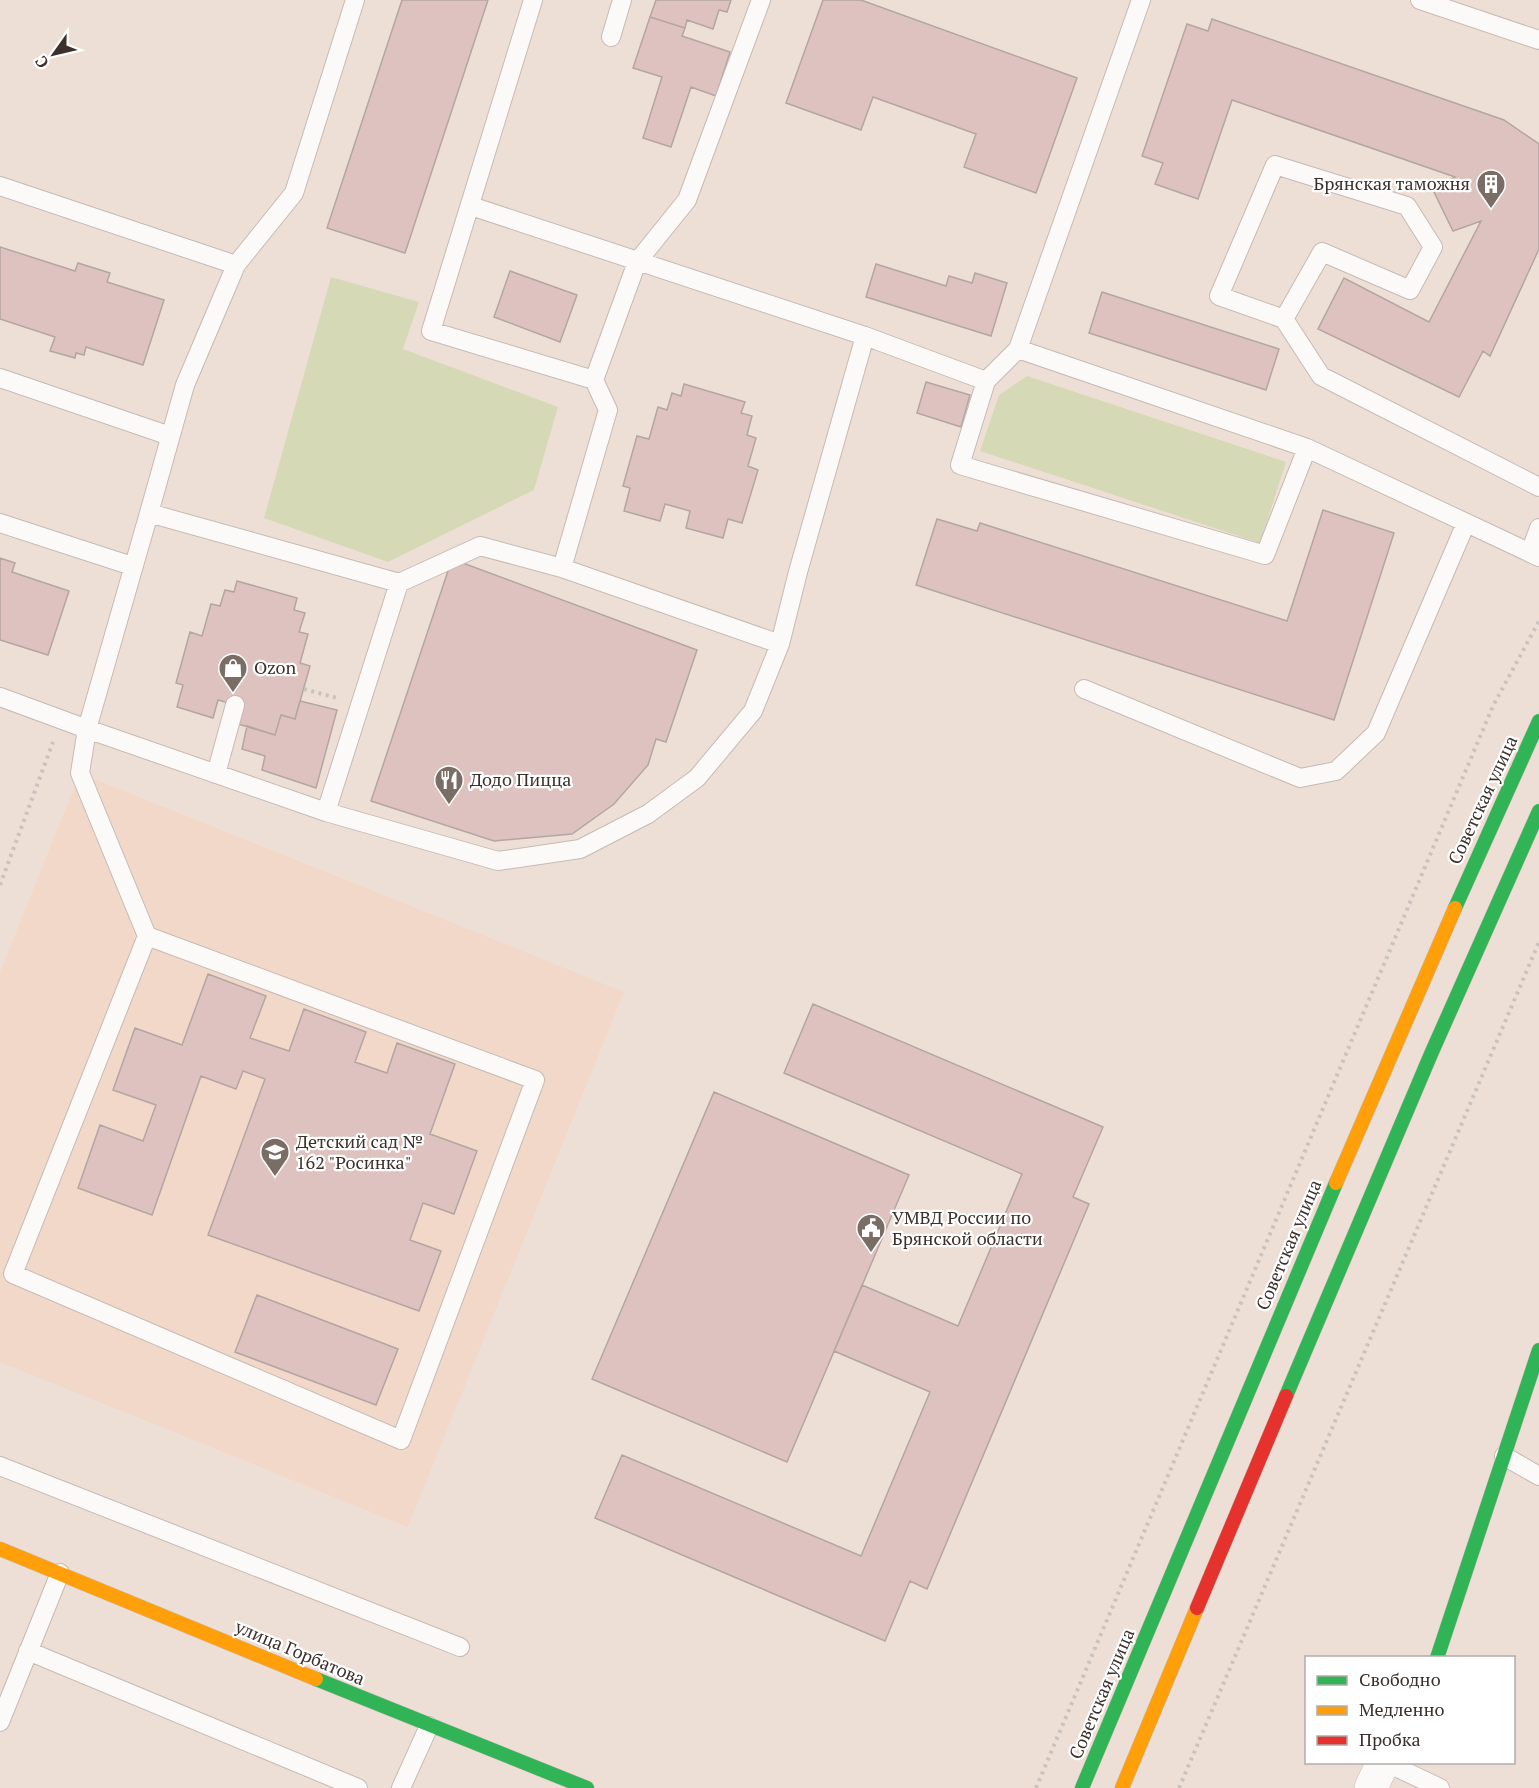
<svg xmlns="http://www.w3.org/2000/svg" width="1539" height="1788" viewBox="0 0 1539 1788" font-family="'PT Serif',serif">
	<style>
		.built { fill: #f2d8c9 }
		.green { fill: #d6d9b5 }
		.building { fill: #dec2bf; stroke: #b3a6a2; stroke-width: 1.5 }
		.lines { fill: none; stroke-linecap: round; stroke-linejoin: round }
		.lane-casing { stroke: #c6bab3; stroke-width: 20 }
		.street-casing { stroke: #c6bab3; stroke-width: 34 }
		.fast-casing { stroke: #c6bab3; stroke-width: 15 }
		.slow-casing { stroke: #c6bab3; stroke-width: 15 }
		.jam-casing { stroke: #c6bab3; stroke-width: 15 }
		.path { stroke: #c9c2bf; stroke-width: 4; stroke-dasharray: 3 4.5; stroke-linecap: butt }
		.lane { stroke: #fcfaf9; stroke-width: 18 }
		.street { stroke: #fcfaf9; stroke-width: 33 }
		.fast { stroke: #30b455; stroke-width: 14 }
		.slow { stroke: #ff9f0a; stroke-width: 14 }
		.jam { stroke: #e5322d; stroke-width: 14 }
		.labels { text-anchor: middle; stroke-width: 4.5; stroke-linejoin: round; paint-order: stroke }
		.poi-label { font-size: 18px; fill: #3b302a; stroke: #fff; text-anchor: start }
		.street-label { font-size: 18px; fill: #3b302a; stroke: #fff }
	</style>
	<rect width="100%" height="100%" fill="#eedfd6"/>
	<!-- built -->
	<path class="built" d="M80,773L624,992L408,1527L0,1362V972Z"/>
	<!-- green -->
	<path class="green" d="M331,277L419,302L403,349L558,407L534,490L388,562L264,518Z
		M1027,376L1286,462L1260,543L980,451L999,395Z"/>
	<!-- building -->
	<path class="building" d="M402,0H488L405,253L327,228Z
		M656,0H731L727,12L719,10L713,29L687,20L685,28L650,17Z
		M823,0H861L1077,78L1036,193L964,167L976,134L873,97L861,130L786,103Z
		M650,17L685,28L682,36L730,52L716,96L691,87L671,147L643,138L662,77L633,68Z
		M1212,19L1504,120L1539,144V249L1490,356L1483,351L1459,397L1318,329L1344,278L1429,322L1481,221L1453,231L1433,190L1455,177L1232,100L1198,199L1155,184L1163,163L1142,156L1187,24L1208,31Z
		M0,247L75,271L78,263L110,273L107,282L164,300L143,365L86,347L84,355L76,353L75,358L50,351L55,337L0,319Z
		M876,264L946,286L949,276L972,283L975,273L1007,283L991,336L866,297Z
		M510,271L577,295L560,342L494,317Z
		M1102,292L1279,349L1266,390L1089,333Z
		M926,382L970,395L961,427L917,413Z
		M684,384L745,402L741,413L752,416L747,435L756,438L748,466L758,470L742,523L728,519L723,538L686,528L690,511L665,504L660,521L624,511L630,488L623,486L637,436L649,439L658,407L667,410L672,393L681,396Z
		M1323,510L1394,533L1334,720L916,585L937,519L977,531L980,523L1287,621Z
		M0,558L15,563L12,572L69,591L48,655L0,640Z
		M452,559L697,650L666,742L656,739L648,765L614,804L572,834L494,841L371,801Z
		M237,581L297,598L294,610L305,613L299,632L308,634L300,663L310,666L295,719L281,715L275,735L238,724L243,707L218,700L213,718L177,707L183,685L176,683L190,632L202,636L211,604L220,606L225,590L234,592Z
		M300,701L337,710L316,788L262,770L265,756L242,749L247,726L275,735L281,715L295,719Z
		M208,974L266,996L250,1038L289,1051L304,1009L366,1032L355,1062L387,1073L397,1043L455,1064L430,1134L477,1151L454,1214L423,1203L410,1240L441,1251L419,1311L208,1235L265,1079L243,1071L236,1089L201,1076L152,1215L78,1188L100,1125L143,1141L156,1105L113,1090L135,1028L182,1045Z
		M813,1004L1103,1127L1073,1197L1089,1204L927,1589L910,1581L885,1641L595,1518L622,1455L861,1556L930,1392L834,1351L862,1285L958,1326L1022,1174L784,1073Z
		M714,1092L909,1175L787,1462L592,1379Z
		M257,1295L398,1349L376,1405L235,1352Z"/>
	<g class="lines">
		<!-- lane casing -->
		<g class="lane-casing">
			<path id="lane" d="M355,0L294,193L236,265L185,385L149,513L399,583L480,546L562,568L608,410L594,380L637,262L687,200L761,0
				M533,0L431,331L594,380
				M1141,0L1018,349L986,381L960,465L1265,555L1307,448
				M1420,0L1539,40
				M611,37L622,0
				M0,186L236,265
				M471,206L865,336
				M1284,319L1322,252L1410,290L1433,247L1407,206L1275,165L1219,296L1284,319L1321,376L1539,487
				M1018,349L1307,448L1539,557
				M0,378L170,436
				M149,513L87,729L326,812L399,583
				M0,523L132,566
				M1530,553L1539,528
				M562,568L780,644
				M1084,689L1300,778L1336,771L1376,733L1466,523
				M0,697L87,729L80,773L147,936L535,1080L401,1440L13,1274L147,936
				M216,774L235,705
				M326,812L498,861L580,849L648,814L697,778L753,711L780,644L798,572L865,336L986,381
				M1504,1456L1539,1476
				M0,1466L460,1647
				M28,1651L358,1788
				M0,1722L60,1573
				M1385,1762L1440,1788
				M401,1788L429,1726"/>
		</g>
		<!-- street casing -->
		<g class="street-casing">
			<path id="street" d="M1371,1788L1383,1762"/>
		</g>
		<!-- fast casing -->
		<g class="fast-casing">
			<path id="fast" d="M1455,908L1539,721
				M1286,1396L1431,1054L1539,811
				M1437,1658L1539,1350
				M316,1679L587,1788
				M1082,1788L1336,1183"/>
		</g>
		<!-- slow casing -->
		<g class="slow-casing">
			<path id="slow" d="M1336,1183L1455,908
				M0,1549L316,1679
				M1122,1788L1197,1608"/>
		</g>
		<!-- jam casing -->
		<g class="jam-casing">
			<path id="jam" d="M1197,1608L1286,1396"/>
		</g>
		<!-- path -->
		<path class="path" d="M304,689L337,698
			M0,885L53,742
			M1036,1788L1493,706L1539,621
			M1179,1788L1539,942"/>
		<!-- lane -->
		<use href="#lane" class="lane"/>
		<!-- street -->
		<use href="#street" class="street"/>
		<!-- fast -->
		<use href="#fast" class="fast"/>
		<!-- slow -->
		<use href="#slow" class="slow"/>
		<!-- jam -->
		<use href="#jam" class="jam"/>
	</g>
	<!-- icons -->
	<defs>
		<g id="building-pin" transform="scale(1.5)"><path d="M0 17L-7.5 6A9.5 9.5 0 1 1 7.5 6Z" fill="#7a6d66" stroke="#fff"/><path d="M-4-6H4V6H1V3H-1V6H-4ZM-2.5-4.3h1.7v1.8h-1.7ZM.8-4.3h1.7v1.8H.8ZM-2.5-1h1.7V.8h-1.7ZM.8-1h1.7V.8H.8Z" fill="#fff"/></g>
		<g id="shop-pin" transform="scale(1.5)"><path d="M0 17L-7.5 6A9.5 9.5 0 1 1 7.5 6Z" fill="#7a6d66" stroke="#fff"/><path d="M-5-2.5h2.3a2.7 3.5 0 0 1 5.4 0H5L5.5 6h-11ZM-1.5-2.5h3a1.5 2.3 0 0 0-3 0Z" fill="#fff"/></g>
		<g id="restaurant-pin" transform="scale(1.5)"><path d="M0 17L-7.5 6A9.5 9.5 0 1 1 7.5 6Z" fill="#7a6d66" stroke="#fff"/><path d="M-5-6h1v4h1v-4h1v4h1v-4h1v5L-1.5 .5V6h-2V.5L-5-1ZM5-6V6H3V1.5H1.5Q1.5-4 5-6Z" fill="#fff"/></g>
		<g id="school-pin" transform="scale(1.5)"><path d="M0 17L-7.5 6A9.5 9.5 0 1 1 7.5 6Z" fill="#7a6d66" stroke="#fff"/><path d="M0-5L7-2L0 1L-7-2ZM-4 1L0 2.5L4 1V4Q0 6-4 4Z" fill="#fff"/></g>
		<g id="civic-pin" transform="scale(1.5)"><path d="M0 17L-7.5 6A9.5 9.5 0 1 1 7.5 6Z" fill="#7a6d66" stroke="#fff"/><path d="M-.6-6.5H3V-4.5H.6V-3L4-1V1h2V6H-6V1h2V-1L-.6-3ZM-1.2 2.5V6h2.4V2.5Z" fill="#fff"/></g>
	</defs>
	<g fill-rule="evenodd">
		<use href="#building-pin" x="1491" y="184"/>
		<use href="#shop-pin" x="233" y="668"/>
		<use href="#restaurant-pin" x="449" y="780"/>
		<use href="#school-pin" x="275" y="1152"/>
		<use href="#civic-pin" x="871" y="1228"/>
	</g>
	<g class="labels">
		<!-- poi labels -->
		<g class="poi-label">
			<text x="1470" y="190" text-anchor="end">Брянская таможня</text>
			<text x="254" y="674">Ozon</text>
			<text x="470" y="786">Додо Пицца</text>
			<text x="296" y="1148">Детский сад №<tspan x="296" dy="21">162 "Росинка"</tspan></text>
			<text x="892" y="1224">УМВД России по<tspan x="892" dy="21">Брянской области</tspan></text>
		</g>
		<!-- street labels -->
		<g class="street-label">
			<text transform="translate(1483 800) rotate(-65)" y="6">Советская улица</text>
			<text transform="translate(1289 1245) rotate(-67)" y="6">Советская улица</text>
			<text transform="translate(300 1653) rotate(23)" y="6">улица Горбатова</text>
			<text transform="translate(1102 1694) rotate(-67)" y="6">Советская улица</text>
		</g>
	</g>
	<!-- legend -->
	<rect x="1305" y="1656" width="210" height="108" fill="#ffffff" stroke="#b1acaa" stroke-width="1.5"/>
	<rect x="1317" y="1676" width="30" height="9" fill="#30b455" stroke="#b1acaa" stroke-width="1.5"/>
	<text x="1359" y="1686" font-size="18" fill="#3b302a">Свободно</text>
	<rect x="1317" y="1706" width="30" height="9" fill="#ff9f0a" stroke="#b1acaa" stroke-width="1.5"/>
	<text x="1359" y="1716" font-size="18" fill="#3b302a">Медленно</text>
	<rect x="1317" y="1736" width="30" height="9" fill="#e5322d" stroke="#b1acaa" stroke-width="1.5"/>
	<text x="1359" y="1746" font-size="18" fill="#3b302a">Пробка</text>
	<!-- north arrow -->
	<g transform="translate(54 54) rotate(236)" stroke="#ffffff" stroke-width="4.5" paint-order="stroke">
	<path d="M0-4.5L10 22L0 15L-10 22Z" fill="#3b302a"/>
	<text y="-9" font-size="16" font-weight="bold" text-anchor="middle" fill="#3b302a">С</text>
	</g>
</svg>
